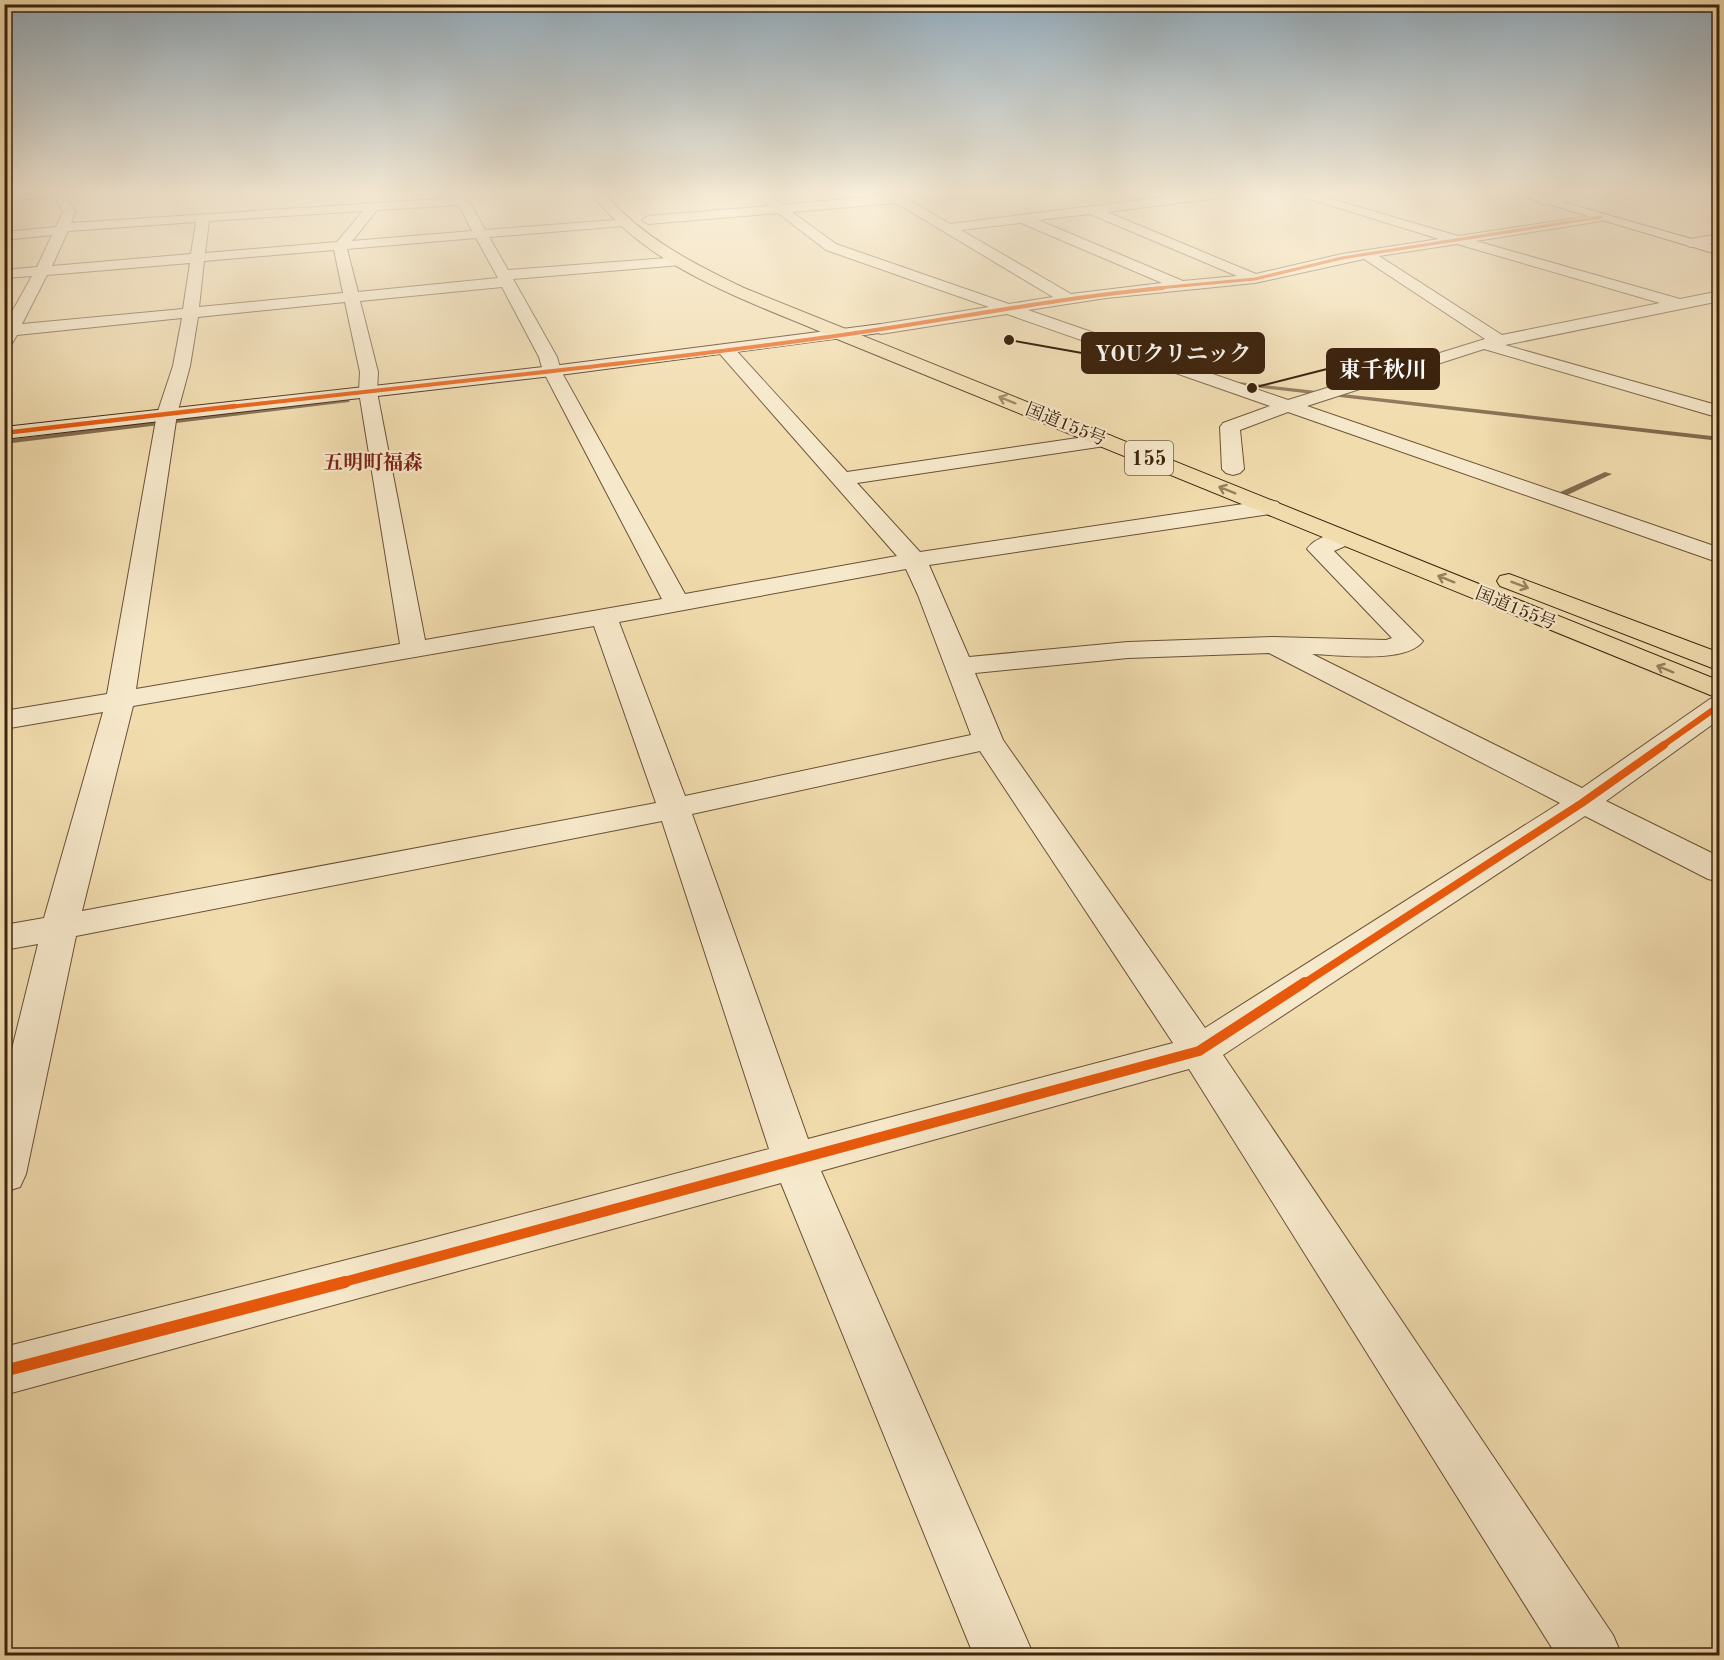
<svg xmlns="http://www.w3.org/2000/svg" width="1724" height="1660" viewBox="0 0 1724 1660" font-family="'Old Standard TT','Noto Serif JP',serif">
	<style>
		.lines { fill: none; stroke-linecap: round; stroke-linejoin: round }
		.stream { fill: #836c4e; fill-rule: evenodd }
		.street-casing { stroke: #695136; stroke-width: 2 }
		.secondary-casing { stroke: #3c230e; stroke-width: 2 }
		.highway-casing { stroke: #3c230e; stroke-width: 2 }
		.street { fill: #f6e8ca; fill-rule: evenodd }
		.secondary { fill: #f6e8ca; fill-rule: evenodd }
		.highway { fill: #f1dcae; fill-rule: evenodd }
		.cycleway-far6-casing { stroke: #f6e8ca; stroke-width: 4.5 }
		.cycleway-far5-casing { stroke: #f6e8ca; stroke-width: 6 }
		.cycleway-far4-casing { stroke: #f6e8ca; stroke-width: 7 }
		.cycleway-far3-casing { stroke: #f6e8ca; stroke-width: 9 }
		.cycleway-far2-casing { stroke: #f6e8ca; stroke-width: 11 }
		.cycleway-far1-casing { stroke: #f6e8ca; stroke-width: 14 }
		.cycleway-casing { stroke: #f6e8ca; stroke-width: 16 }
		.cycleway-far6 { stroke: #e8590c; stroke-width: 3 }
		.cycleway-far5 { stroke: #e8590c; stroke-width: 4 }
		.cycleway-far4 { stroke: #e8590c; stroke-width: 4.5 }
		.cycleway-far3 { stroke: #e8590c; stroke-width: 6 }
		.cycleway-far2 { stroke: #e8590c; stroke-width: 8 }
		.cycleway-far1 { stroke: #e8590c; stroke-width: 10 }
		.cycleway { stroke: #e8590c; stroke-width: 12 }
		.oneway { stroke: #96805e }
		.labels { text-anchor: middle; stroke-width: 4.5; stroke-linejoin: round; paint-order: stroke }
		.far-street-label { font-size: 18px; fill: #3c230e; stroke: #f6e8ca }
		.shield { fill: #f6e8ca; stroke: #745e46; stroke-width: 1.5 }
		.shield-label { font-size: 20px; font-weight: bold; fill: #3c230e }
		.far-quarter-label { font-size: 20px; font-weight: bold; fill: #7a1f14; stroke: #f6e8ca }
		.leader { fill: none; stroke: #3c230e; stroke-width: 2 }
		.callout-dot { fill: #3c230e; stroke: #f6e8ca; stroke-width: 2 }
		.callout { fill: #3c230e; stroke: #3c230e; stroke-width: 2 }
		.callout-label { font-size: 22px; text-anchor: middle; font-weight: bold; fill: #fff }
	</style>
	<rect width="100%" height="100%" fill="#f1dcae"/>
	<filter id="stains"><feTurbulence type="fractalNoise" baseFrequency=".00333" numOctaves="4"/><feColorMatrix values="0 0 0 0 .2 0 0 0 0 .09 0 0 0 0 .02 0 0 0 .5 -.17"/></filter>
	<radialGradient id="worn" r=".72"><stop offset=".6" stop-color="#630" stop-opacity="0"/><stop offset="1" stop-color="#630" stop-opacity=".3"/></radialGradient>
	<g class="lines">
		<!-- stream -->
		<path class="stream" d="M1238,382L1720,437V441L1236,385V383Z
			M347,399L350,401L349,402L4,444V440Z
			M1605,472L1612,474L1561,498H1555L1543,492L1547,490L1558,493Z"/>
		<!-- street casing -->
		<g class="street-casing">
			<path id="street" d="M4,194H65L75,212L71,223L455,198L453,194H465L485,230L628,219L629,222L623,226L489,237L508,270L681,257L688,261L681,265L513,279L557,357L561,371L685,594L897,556L720,354L717,350L720,346H732L847,472L1105,434L1112,436L1115,440L1112,444L1105,446L857,483L920,552L1270,500L1278,502L1281,507L1278,512L1270,514L929,565L969,657L1128,642L1273,637L1386,640L1392,638L1307,549C1315,537 1339,530 1352,533L1356,538L1352,543L1334,551L1423,641C1407,664 1338,655 1312,654L1582,788L1710,699L1720,696V719L1606,801L1720,857V882L1708,879L1585,816L1223,1055L1613,1635L1622,1656H1557L1189,1069L821,1171L1034,1656H974L781,1183L4,1395V1347L421,1241L769,1149L662,821L76,936L26,1174L20,1187L4,1192V1081L38,944L4,950V925L44,918L103,712L4,729V711L107,694L157,414L173,366L182,318L17,335L10,347L4,348V326L32,276L4,278V270L37,267L52,235L4,240V232L56,227L63,212L54,197L4,201ZM459,205L472,231L352,241L377,210ZM363,211L337,242L205,253L209,221ZM196,222L191,254L52,266L68,231ZM476,238L498,278L358,292L347,249ZM334,250L343,293L199,307L204,261ZM190,263L183,309L22,324L47,275ZM502,287L539,357L543,371L662,599L425,640L377,392L378,372L360,301ZM345,302L360,372L359,392L400,644L136,689L177,414L190,366L198,317ZM906,569L918,595L971,735L685,796L619,622ZM594,626L656,803L82,911L133,706ZM1269,653L1560,803L1205,1028L1003,740L975,673L1128,658ZM980,751L1173,1043L808,1139L692,814Z
				M755,194H769L783,205L899,194L950,224L1187,194H1224L1218,198L1107,212L1256,274L1342,254L1439,239L1294,194H1314L1458,236L1605,214L1607,217L1601,221L1476,241L1680,299L1720,291V301L1505,345L1720,406V418L1484,349L1307,406L1720,548V563L1288,412L1240,430L1244,469L1240,473L1233,475L1226,473L1222,469L1220,427L1223,423L1270,406L1007,314L881,334L875,332L873,329L881,324L989,307L826,250L778,213L648,224L642,220L648,216L769,206ZM896,203L1053,297L1009,304L836,244L792,212ZM1090,214L1237,276L1183,281L1038,220ZM1021,223L1162,283L1071,294L961,230ZM1457,244L1660,303L1502,335L1379,256ZM1364,259L1485,339L1288,400L1028,310L1106,298L1255,283Z
				M1565,194H1597L1591,198L1543,205L1537,201L1543,197Z
				M1720,234V242L1690,247L1683,243L1690,239Z"/>
		</g>
		<!-- secondary casing -->
		<g class="secondary-casing">
			<path id="secondary" d="M1514,194H1534L1720,247V255Z
				M881,324L889,329L887,332L552,376L4,439V427L552,366Z"/>
		</g>
		<!-- highway casing -->
		<g class="highway-casing">
			<path id="highway" d="M592,194H605C643,238 692,263 744,288L1720,681V699L837,339C753,302 650,271 592,194Z
				M1509,574L1720,653V671L1500,586L1497,581L1500,576Z"/>
		</g>
		<!-- street -->
		<use href="#street" class="street"/>
		<!-- secondary -->
		<use href="#secondary" class="secondary"/>
		<!-- highway -->
		<use href="#highway" class="highway"/>
		<!-- cycleway-far6 casing -->
		<g class="cycleway-far6-casing">
			<path id="cycleway-far6" d="M1147,289L1255,279L1342,258L1601,217"/>
		</g>
		<!-- cycleway-far5 casing -->
		<g class="cycleway-far5-casing">
			<path id="cycleway-far5" d="M222,408C429,384 636,364 842,335C949,320 1055,298 1163,288"/>
		</g>
		<!-- cycleway-far4 casing -->
		<g class="cycleway-far4-casing">
			<path id="cycleway-far4" d="M4,433L235,406"/>
		</g>
		<!-- cycleway-far3 casing -->
		<g class="cycleway-far3-casing">
			<path id="cycleway-far3" d="M1662,746L1720,705"/>
		</g>
		<!-- cycleway-far2 casing -->
		<g class="cycleway-far2-casing">
			<path id="cycleway-far2" d="M1303,984L1582,803L1664,745"/>
		</g>
		<!-- cycleway-far1 casing -->
		<g class="cycleway-far1-casing">
			<path id="cycleway-far1" d="M340,1283L1199,1051L1305,982"/>
		</g>
		<!-- cycleway casing -->
		<g class="cycleway-casing">
			<path id="cycleway" d="M4,1371L345,1282"/>
		</g>
		<!-- cycleway-far6 -->
		<use href="#cycleway-far6" class="cycleway-far6"/>
		<!-- cycleway-far5 -->
		<use href="#cycleway-far5" class="cycleway-far5"/>
		<!-- cycleway-far4 -->
		<use href="#cycleway-far4" class="cycleway-far4"/>
		<!-- cycleway-far3 -->
		<use href="#cycleway-far3" class="cycleway-far3"/>
		<!-- cycleway-far2 -->
		<use href="#cycleway-far2" class="cycleway-far2"/>
		<!-- cycleway-far1 -->
		<use href="#cycleway-far1" class="cycleway-far1"/>
		<!-- cycleway -->
		<use href="#cycleway" class="cycleway"/>
	</g>
	<!-- one-way arrows -->
	<defs><path id="oneway-shaft" d="M-6 0H5M1.5-3L5.5 0L1.5 3" fill="none" stroke-width="1.6" stroke-linecap="round" stroke-linejoin="round" transform="scale(1.5)"/></defs>
	<g class="oneway">
		<use href="#oneway-shaft" transform="translate(1007 400) rotate(-158)"/>
		<use href="#oneway-shaft" transform="translate(1227 490) rotate(-158)"/>
		<use href="#oneway-shaft" transform="translate(1446 579) rotate(-158)"/>
		<use href="#oneway-shaft" transform="translate(1520 585) rotate(21)"/>
		<use href="#oneway-shaft" transform="translate(1665 669) rotate(-158)"/>
	</g>
	<!-- sky -->
	<linearGradient id="sky" x2="0" y2="1"><stop stop-color="#93abbb"/><stop offset="0.45" stop-color="#f9efdb"/><stop offset="1" stop-color="#f9efdb" stop-opacity="0"/></linearGradient>
	<rect width="1724" height="427" fill="url(#sky)"/>
	<g class="labels">
		<!-- far-street labels -->
		<g class="far-street-label">
			<text transform="translate(1066 424) rotate(22)" y="6">国道155号</text>
			<text transform="translate(1516 608) rotate(22)" y="6">国道155号</text>
		</g>
		<!-- shield labels -->
		<rect class="shield" x="1125" y="441" width="48" height="34" rx="4.5"/>
		<g class="shield-label">
			<text x="1149" y="465">155</text>
		</g>
		<!-- far-quarter labels -->
		<g class="far-quarter-label">
			<text x="373" y="469">五明町福森</text>
		</g>
	</g>
	<!-- callouts -->
	<path class="leader" d="M1009 340L1082 353M1252 388L1327 369"/>
	<g class="callout-dot">
		<circle cx="1009" cy="340" r="6"/>
		<circle cx="1252" cy="388" r="6"/>
	</g>
	<g class="callout">
		<rect x="1082" y="333" width="182" height="40" rx="6"/>
		<rect x="1327" y="349" width="112" height="40" rx="6"/>
	</g>
	<g class="callout-label">
		<text x="1173" y="361">YOUクリニック</text>
		<text x="1383" y="377">東千秋川</text>
	</g>
	<!-- margin -->
	<rect width="1724" height="1660" fill="none" stroke="#f1dcae" stroke-width="24"/>
	<rect x="6" y="6" width="1712" height="1648" fill="none" stroke="#3c230e" stroke-width="3"/>
	<rect x="12" y="12" width="1700" height="1636" fill="none" stroke="#3c230e" stroke-width="1.5"/>
	<rect width="100%" height="100%" filter="url(#stains)"/>
	<rect width="100%" height="100%" fill="url(#worn)"/>
</svg>
